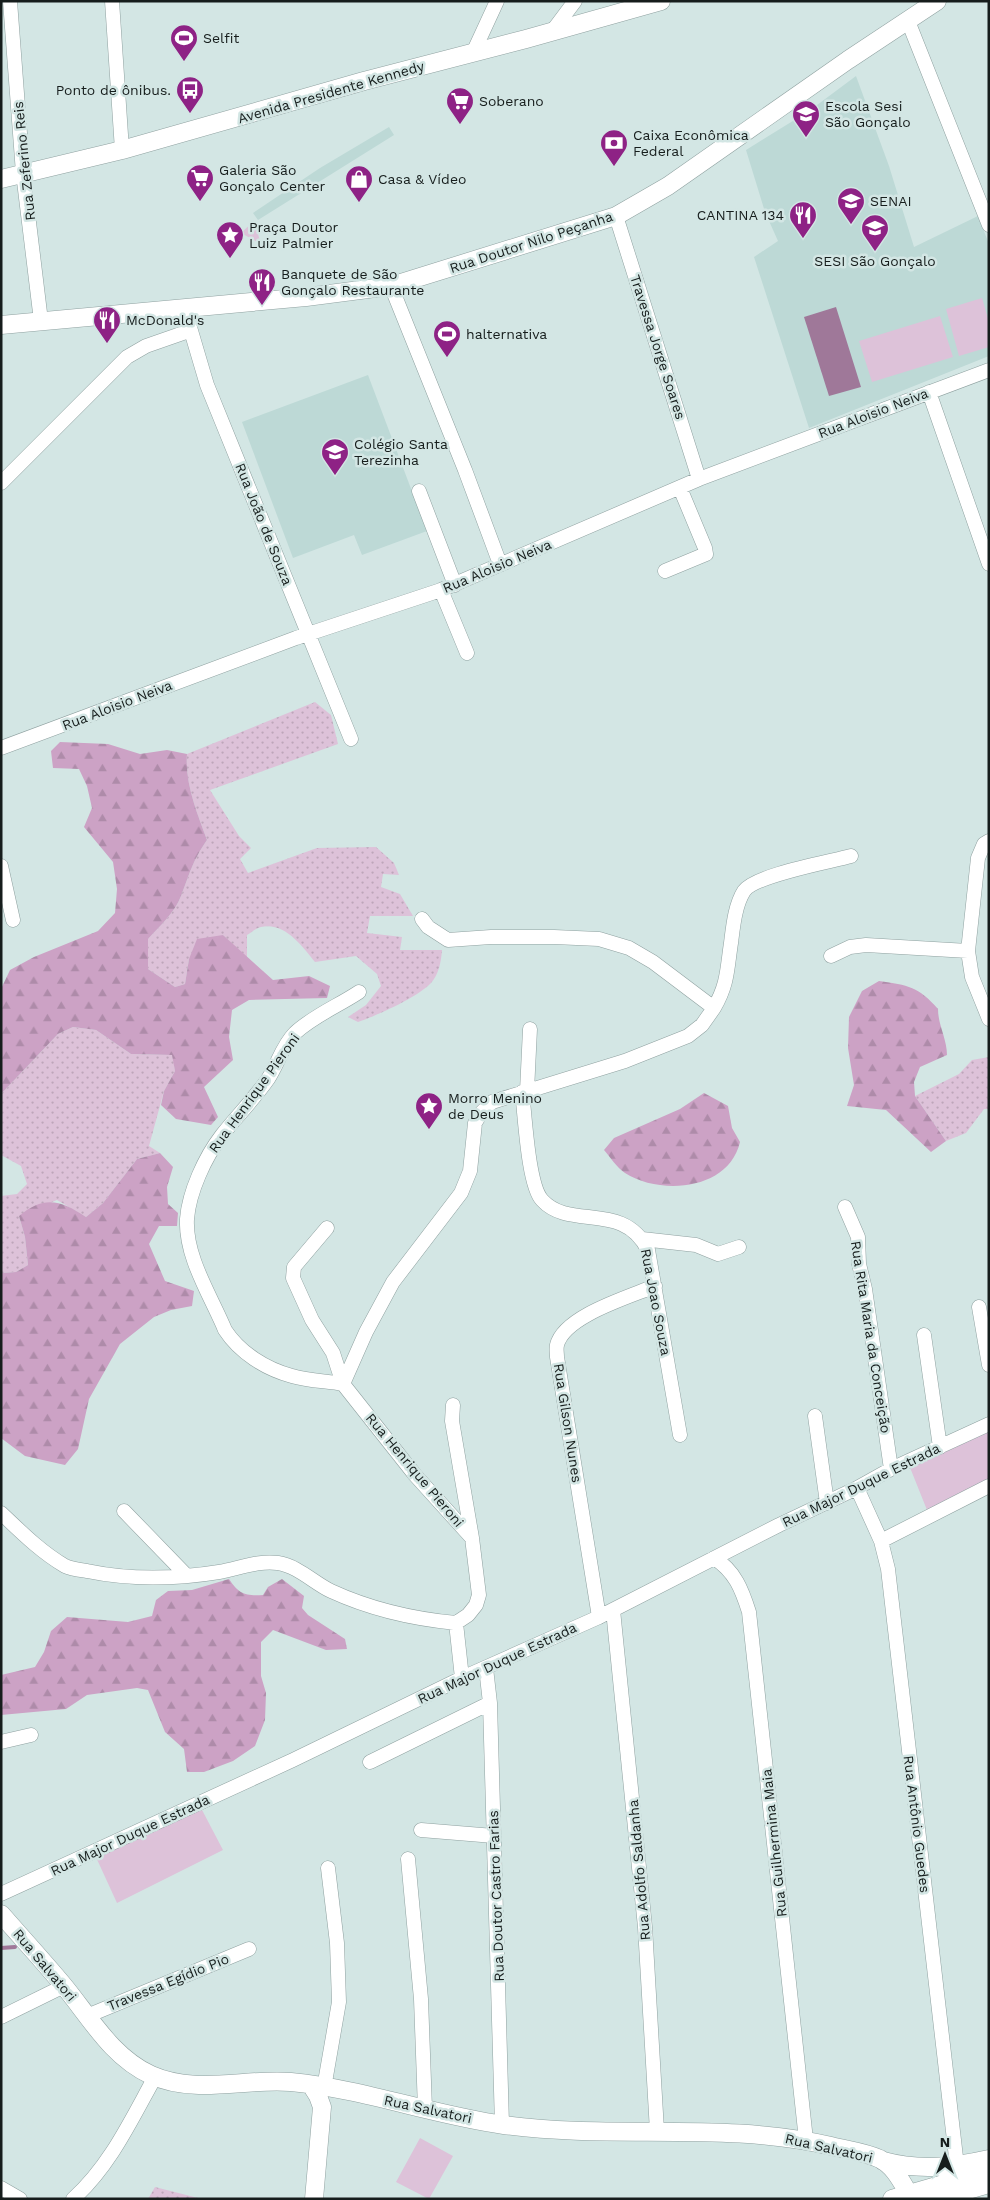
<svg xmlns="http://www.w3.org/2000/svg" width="990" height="2200" viewBox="0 0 990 2200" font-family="'Work Sans',sans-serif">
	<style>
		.built { fill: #bdd9d6 }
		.grass { fill: url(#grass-dots) }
		.forest { fill: url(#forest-firs) }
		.garden { fill: #ddc2d9 }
		.water { fill: #9f7899 }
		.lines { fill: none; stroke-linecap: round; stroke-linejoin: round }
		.stream { stroke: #9f7899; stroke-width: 4 }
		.minor-casing { stroke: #8fa1a0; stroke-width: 15 }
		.major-casing { stroke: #8fa1a0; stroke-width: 19 }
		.minor { stroke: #fff; stroke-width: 14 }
		.major { stroke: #fff; stroke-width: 18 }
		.labels { text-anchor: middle; stroke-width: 5; stroke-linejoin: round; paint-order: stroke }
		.poi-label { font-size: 14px; fill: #161d1c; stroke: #d3e6e4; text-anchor: start }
		.street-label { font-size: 14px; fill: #161d1c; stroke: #d3e6e4 }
	</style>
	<defs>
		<pattern id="grass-dots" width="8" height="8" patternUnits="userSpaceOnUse" patternTransform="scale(1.25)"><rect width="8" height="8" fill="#ddc2d9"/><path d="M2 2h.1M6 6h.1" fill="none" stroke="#bda6ba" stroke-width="1.8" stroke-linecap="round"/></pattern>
		<pattern id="forest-firs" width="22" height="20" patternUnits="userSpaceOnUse" patternTransform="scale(1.25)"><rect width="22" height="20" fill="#cca2c5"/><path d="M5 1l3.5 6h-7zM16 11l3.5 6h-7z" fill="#ae8ba9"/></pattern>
	</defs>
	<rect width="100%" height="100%" fill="#d3e6e4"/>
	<!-- built -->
	<path class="built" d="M856,76L889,166L914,247L978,216L989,244V356L809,428L754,257L778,241L765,212L746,150L809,111Z
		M389,127L394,135L258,220L253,213L320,168Z
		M368,375L427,531L362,555L354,535L293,558L242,422Z"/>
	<!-- grass -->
	<path class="grass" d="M315,702L331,715L338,744L210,790L239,836L251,848L240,859L248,873L317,848L376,847L394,863L399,875L383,874L381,887L400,894L413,916H370L367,933L402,937L400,950H442C441,962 439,974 431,983C418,997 376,1016 358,1022L348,1017L366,1005L381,986L377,974L356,956L315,962C302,946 285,922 261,927C256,928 251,933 247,935V959L223,935L189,959L185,984L175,987L148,969V939C160,926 175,912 181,896C190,873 192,862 207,840C197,812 185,785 187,754Z
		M73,1027L96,1030L131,1054L173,1055L175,1071L164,1091L149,1146L160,1153L137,1159L103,1203L86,1217L57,1200L19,1216L25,1237L28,1265L16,1272L1,1273V1196L17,1194L27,1184L21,1166L1,1155V1094L58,1034Z
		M989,1057V1109H984L966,1133L946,1141L915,1096L959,1074L972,1060Z
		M155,2187L198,2198V2199H148Z"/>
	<!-- forest -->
	<path class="forest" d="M60,742L108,744L140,754L167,750L187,754C185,785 197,812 207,840C192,862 190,873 181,896C175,912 160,926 148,939V969L175,987L185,984L189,959L197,939L223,935L273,980L309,976L330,986L327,998L249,1000L232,1010L229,1037L233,1060L204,1087L218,1117L211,1125L176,1119L161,1105L164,1091L175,1071L172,1055L131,1054L96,1030L73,1027L58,1034L1,1094V989L10,970L34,957L98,931L115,913L117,889L113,862L84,827L92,808L87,786L79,769L53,768L51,751Z
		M879,981C908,985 919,987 938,1009C938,1025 947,1039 947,1055L920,1067L914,1082L915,1096L946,1141L931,1152L886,1110L847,1106L854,1085L848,1048L849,1017L862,991Z
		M704,1093L728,1106L732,1128L740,1142C729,1190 661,1196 625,1173C617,1168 610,1157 604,1150L614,1138L680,1109Z
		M160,1153L173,1167L167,1187L168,1204L178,1213L177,1226H159L149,1244L165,1281L194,1291L192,1306L171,1310L154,1317L120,1344L89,1399L78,1449L65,1465L25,1456L1,1438V1273L16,1272L28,1265L25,1237L19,1216C44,1195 61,1200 86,1217L103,1203L137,1159Z
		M229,1579C239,1594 245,1596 263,1595L268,1587L282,1579L304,1596L302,1608L308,1615L345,1639L347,1649L326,1650L273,1630L261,1642V1676L266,1693L265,1720L255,1746L233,1761L204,1772H187L184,1749L165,1732L148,1690L137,1688L87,1695L66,1709L1,1715V1675L35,1667L44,1652L51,1631L67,1617L128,1622L152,1616L156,1600L168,1591L192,1590Z"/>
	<!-- garden -->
	<path class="garden" d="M254,221L261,244L241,233Z
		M982,298L989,322V347L959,356L946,309Z
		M940,316L953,357L872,382L859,341Z
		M989,1427V1479L927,1510L909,1465Z
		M201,1808L223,1850L117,1903L95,1855Z
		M420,2138L453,2156L429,2199L396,2182Z"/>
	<!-- water -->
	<path class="water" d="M836,307L861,387L829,396L804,317Z"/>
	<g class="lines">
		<!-- stream -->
		<path class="stream" d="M1,1948L15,1947"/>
		<!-- minor casing -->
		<g class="minor-casing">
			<path id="minor" d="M10,1L23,173L41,321
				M112,1L122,150
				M908,21L989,225
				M551,33L575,1
				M473,53L497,1
				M616,216L699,479
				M391,286L465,470L500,564
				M184,307L207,385L351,739
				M929,392L989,564
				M1,483L127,357L146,346L189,331
				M419,491L455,585
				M665,571L706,554L705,548L680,488
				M441,590L467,653
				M1,748L296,638L441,590L699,479L989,370
				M989,841L984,844L978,858L968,951L972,977L989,1019
				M1,866L13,920
				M831,956L850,947L866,945L968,951
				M359,992C338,1006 313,1016 295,1033C282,1046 278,1064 268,1079C254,1099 237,1116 222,1135C205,1157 189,1192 187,1219C185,1257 211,1296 225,1330C240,1353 266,1369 292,1376C309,1381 327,1381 343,1384L415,1475L472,1538
				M714,1008C728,984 727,969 731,943C733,927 735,905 744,891C755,875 829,862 851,856
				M527,1091L530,1029
				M522,1092C525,1115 528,1185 542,1200C570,1231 623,1200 648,1250L680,1435
				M845,1207L858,1237L859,1264L865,1289L891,1469
				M327,1228L294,1267L293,1278L312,1320L333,1353L343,1384
				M642,1239L696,1245L718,1254L739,1247
				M979,1307L989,1365
				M924,1335L940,1447
				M343,1384L366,1332L393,1282L461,1193L470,1171L475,1123L481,1113L492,1102L625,1061L688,1036L702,1025L714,1008L653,962L629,948L599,939L554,937H491L448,940L428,927L422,919
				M453,1405L452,1421L472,1538L479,1595L476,1605L468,1615L456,1623L462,1678
				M815,1416L827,1503
				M857,1488L881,1541L888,1569L957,2166
				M124,1511L187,1576
				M1,1513C21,1532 41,1552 65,1566C71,1569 80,1570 87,1571C130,1580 176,1579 219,1572C238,1569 258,1560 278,1563C298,1566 314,1583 331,1591C370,1609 414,1619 456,1623
				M881,1541L989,1486
				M714,1558C735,1571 742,1590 749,1612L806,2140
				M613,1610L645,1927L657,2131
				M599,1617L557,1357C557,1353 556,1349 557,1345C564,1316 629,1297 655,1286
				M486,1668L490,1703L502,2125
				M1,1742L31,1735
				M370,1762L490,1703
				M421,1830L494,1836
				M408,1859L421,1999L425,2109
				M1,1894L293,1760L462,1678L599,1617L779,1525L857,1488L891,1469L989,1424
				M87,2016L249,1949
				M1,2017L64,1986
				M324,2088L339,2002L337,1943L328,1868
				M1,2188L20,2199
				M73,2199C110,2166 131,2120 155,2077"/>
		</g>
		<!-- major casing -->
		<g class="major-casing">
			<path id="major" d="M1,179L122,150L364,81L526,39L661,1
				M1,325L306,297L391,286L616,216L668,186L848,60L937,1
				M1,1914C22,1938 44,1962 64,1986C91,2019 112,2057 151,2075C196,2095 245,2078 291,2082C363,2089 433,2115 504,2125C613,2140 724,2121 831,2146C847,2150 865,2152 880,2159C894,2166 901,2181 909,2194
				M311,2085L318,2096L322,2107L314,2199
				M883,2161C920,2171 953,2167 989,2159
				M892,2199L989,2171
				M937,2199L989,2184"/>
		</g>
		<!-- minor -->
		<use href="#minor" class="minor"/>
		<!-- major -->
		<use href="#major" class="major"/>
	</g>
	<!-- icons -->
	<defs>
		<g id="stadium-pin" transform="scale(1.4375)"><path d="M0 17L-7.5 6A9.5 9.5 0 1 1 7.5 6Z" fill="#8e2285" stroke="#d3e6e4"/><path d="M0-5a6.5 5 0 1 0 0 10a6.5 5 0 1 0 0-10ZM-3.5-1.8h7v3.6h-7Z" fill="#fff"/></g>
		<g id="bus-pin" transform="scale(1.4375)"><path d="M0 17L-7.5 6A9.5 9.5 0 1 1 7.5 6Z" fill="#8e2285" stroke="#d3e6e4"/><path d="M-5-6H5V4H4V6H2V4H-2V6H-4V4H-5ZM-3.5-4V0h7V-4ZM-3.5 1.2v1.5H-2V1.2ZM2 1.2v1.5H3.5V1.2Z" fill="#fff"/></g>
		<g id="supermarket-pin" transform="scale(1.4375)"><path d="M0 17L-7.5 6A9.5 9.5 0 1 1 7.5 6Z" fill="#8e2285" stroke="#d3e6e4"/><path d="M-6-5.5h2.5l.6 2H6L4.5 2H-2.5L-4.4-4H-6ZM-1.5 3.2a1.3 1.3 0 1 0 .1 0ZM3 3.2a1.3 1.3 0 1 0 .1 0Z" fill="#fff"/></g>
		<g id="school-pin" transform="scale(1.4375)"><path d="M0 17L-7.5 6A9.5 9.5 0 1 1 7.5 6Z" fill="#8e2285" stroke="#d3e6e4"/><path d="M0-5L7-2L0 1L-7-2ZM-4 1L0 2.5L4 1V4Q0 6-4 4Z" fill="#fff"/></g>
		<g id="bank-pin" transform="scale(1.4375)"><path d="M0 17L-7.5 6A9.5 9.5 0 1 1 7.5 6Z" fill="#8e2285" stroke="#d3e6e4"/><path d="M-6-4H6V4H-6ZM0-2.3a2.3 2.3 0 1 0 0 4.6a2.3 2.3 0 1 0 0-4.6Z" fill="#fff"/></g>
		<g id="shop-pin" transform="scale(1.4375)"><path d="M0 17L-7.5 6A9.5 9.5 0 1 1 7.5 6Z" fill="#8e2285" stroke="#d3e6e4"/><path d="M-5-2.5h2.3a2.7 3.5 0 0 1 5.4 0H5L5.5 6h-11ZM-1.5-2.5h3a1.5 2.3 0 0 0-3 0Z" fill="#fff"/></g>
		<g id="university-pin" transform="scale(1.4375)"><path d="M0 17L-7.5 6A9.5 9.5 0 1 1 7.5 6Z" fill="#8e2285" stroke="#d3e6e4"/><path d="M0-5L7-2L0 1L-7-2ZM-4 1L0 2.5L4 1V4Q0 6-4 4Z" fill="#fff"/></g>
		<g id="restaurant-pin" transform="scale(1.4375)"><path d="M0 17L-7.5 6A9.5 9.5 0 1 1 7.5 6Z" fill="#8e2285" stroke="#d3e6e4"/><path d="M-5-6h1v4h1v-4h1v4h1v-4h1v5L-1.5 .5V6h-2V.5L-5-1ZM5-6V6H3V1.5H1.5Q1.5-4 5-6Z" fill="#fff"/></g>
		<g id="sight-pin" transform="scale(1.4375)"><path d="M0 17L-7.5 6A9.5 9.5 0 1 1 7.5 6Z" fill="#8e2285" stroke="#d3e6e4"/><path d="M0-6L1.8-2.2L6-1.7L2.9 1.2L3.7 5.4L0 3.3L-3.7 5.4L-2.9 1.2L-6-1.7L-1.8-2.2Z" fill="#fff"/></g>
	</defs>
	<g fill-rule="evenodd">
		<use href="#stadium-pin" x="184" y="38"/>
		<use href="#bus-pin" x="190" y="90"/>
		<use href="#supermarket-pin" x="460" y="101"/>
		<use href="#school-pin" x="806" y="114"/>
		<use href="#bank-pin" x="614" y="143"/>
		<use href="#supermarket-pin" x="200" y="178"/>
		<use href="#shop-pin" x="359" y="179"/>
		<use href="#university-pin" x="851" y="201"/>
		<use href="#restaurant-pin" x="803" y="215"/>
		<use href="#school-pin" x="875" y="228"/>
		<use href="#sight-pin" x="230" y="235"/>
		<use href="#restaurant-pin" x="262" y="282"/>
		<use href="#restaurant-pin" x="107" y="320"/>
		<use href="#stadium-pin" x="447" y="334"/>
		<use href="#school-pin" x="335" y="452"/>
		<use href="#sight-pin" x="429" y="1106"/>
	</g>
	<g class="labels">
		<!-- poi labels -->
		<g class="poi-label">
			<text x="203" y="43">Selfit</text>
			<text x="171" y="95" text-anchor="end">Ponto de ônibus.</text>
			<text x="479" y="106">Soberano</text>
			<text x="825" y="111">Escola Sesi<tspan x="825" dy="16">São Gonçalo</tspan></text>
			<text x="633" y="140">Caixa Econômica<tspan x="633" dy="16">Federal</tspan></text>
			<text x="219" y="175">Galeria São<tspan x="219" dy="16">Gonçalo Center</tspan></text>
			<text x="378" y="184">Casa &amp; Vídeo</text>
			<text x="870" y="206">SENAI</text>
			<text x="784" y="220" text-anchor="end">CANTINA 134</text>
			<text x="249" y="232">Praça Doutor<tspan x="249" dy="16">Luiz Palmier</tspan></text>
			<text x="875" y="266" text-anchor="middle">SESI São Gonçalo</text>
			<text x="281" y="279">Banquete de São<tspan x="281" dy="16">Gonçalo Restaurante</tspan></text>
			<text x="126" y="325">McDonald's</text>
			<text x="466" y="339">halternativa</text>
			<text x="354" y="449">Colégio Santa<tspan x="354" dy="16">Terezinha</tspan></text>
			<text x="448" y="1103">Morro Menino<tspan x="448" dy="16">de Deus</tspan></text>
		</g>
		<!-- street labels -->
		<g class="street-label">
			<text transform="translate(331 92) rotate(-16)" y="5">Avenida Presidente Kennedy</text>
			<text transform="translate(24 161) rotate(-96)" y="5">Rua Zeferino Reis</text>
			<text transform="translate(531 242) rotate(-18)" y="5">Rua Doutor Nilo Peçanha</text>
			<text transform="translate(658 347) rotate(72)" y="5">Travessa Jorge Soares</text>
			<text transform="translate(873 413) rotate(-21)" y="5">Rua Aloisio Neiva</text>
			<text transform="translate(264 524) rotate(68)" y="5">Rua João de Souza</text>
			<text transform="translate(497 566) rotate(-23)" y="5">Rua Aloisio Neiva</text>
			<text transform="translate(117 705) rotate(-21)" y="5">Rua Aloisio Neiva</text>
			<text transform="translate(254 1093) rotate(-54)" y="5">Rua Henrique Pieroni</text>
			<text transform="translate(656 1302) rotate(79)" y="5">Rua Joao Souza</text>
			<text transform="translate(871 1337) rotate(81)" y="5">Rua Rita Maria da Conceição</text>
			<text transform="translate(568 1423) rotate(81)" y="5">Rua Gilson Nunes</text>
			<text transform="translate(415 1470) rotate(50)" y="5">Rua Henrique Pieroni</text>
			<text transform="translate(861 1485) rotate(-26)" y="5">Rua Major Duque Estrada</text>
			<text transform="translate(497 1663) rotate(-25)" y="5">Rua Major Duque Estrada</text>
			<text transform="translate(917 1824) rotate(83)" y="5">Rua Antônio Guedes</text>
			<text transform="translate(130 1835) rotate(-25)" y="5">Rua Major Duque Estrada</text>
			<text transform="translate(774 1843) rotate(-96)" y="5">Rua Guilhermina Maia</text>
			<text transform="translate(639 1870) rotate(-95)" y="5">Rua Adolfo Saldanha</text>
			<text transform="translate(496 1896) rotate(-92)" y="5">Rua Doutor Castro Farias</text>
			<text transform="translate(45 1965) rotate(50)" y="5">Rua Salvatori</text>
			<text transform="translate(168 1982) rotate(-22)" y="5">Travessa Egídio Pio</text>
			<text transform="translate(428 2109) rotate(12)" y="5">Rua Salvatori</text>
			<text transform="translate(829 2148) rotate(13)" y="5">Rua Salvatori</text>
		</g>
	</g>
	<!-- border -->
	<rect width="990" height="2200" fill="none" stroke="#161d1c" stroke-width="5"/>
	<!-- north arrow -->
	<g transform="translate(945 2155)" stroke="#d3e6e4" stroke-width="4" paint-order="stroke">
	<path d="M0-4L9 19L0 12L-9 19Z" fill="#161d1c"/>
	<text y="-8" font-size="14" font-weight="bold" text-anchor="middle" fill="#161d1c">N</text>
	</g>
</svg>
